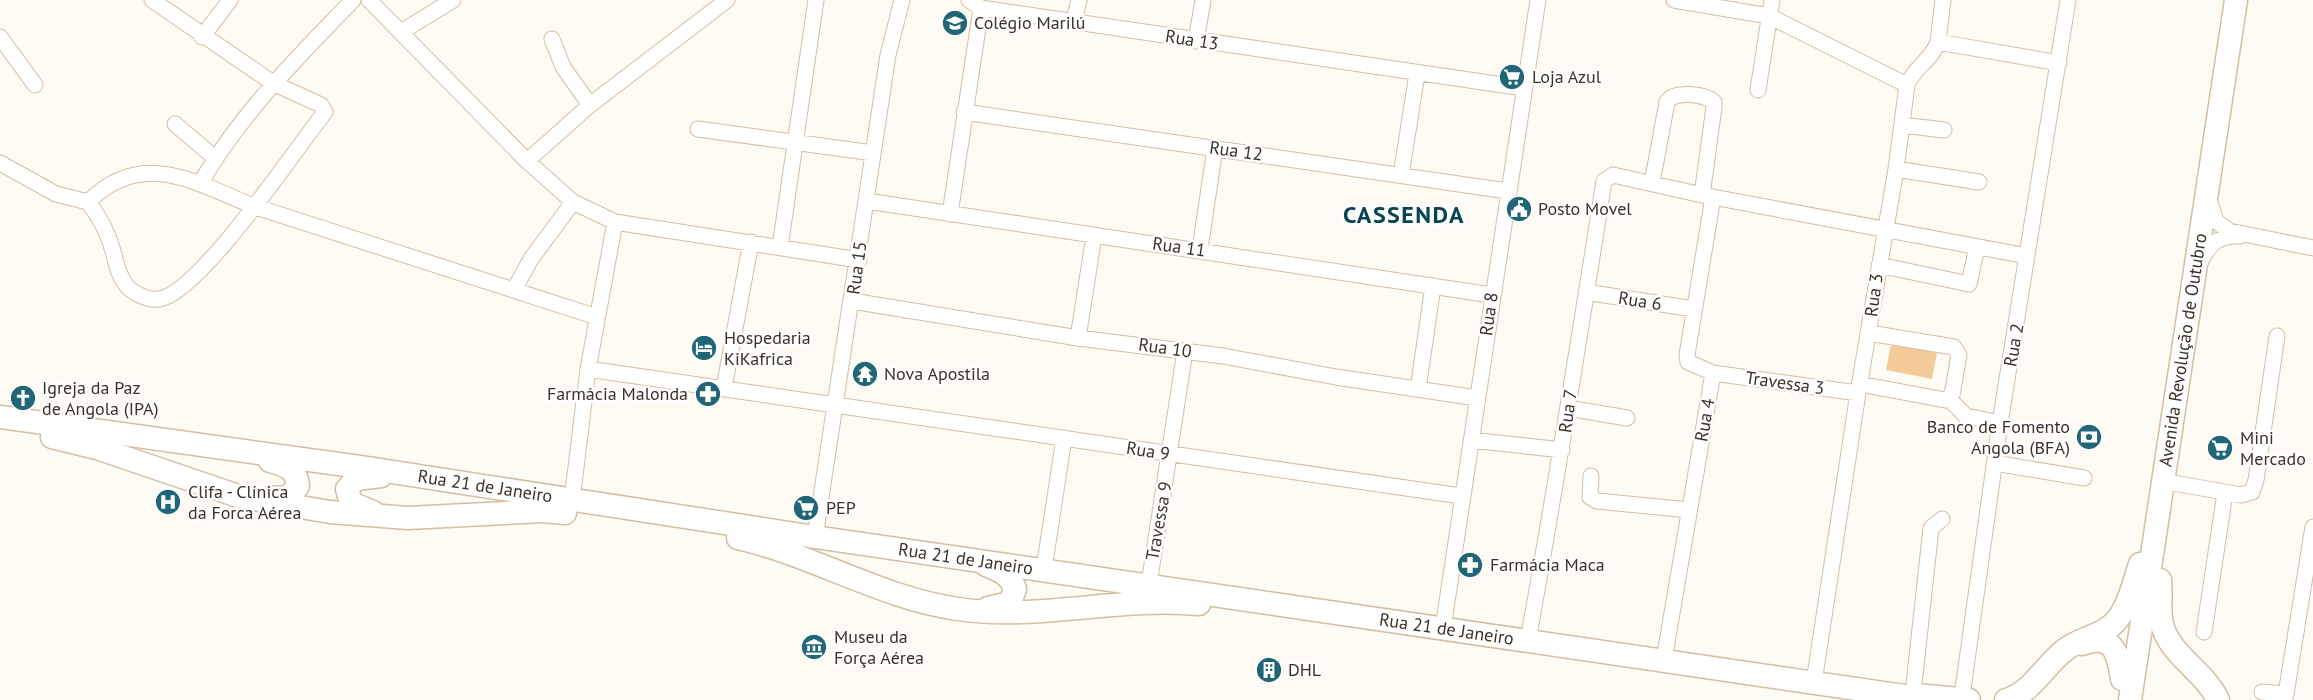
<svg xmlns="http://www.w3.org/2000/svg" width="2313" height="700" viewBox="0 0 2313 700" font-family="'PT Sans',sans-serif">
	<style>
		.green { fill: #f2cb96 }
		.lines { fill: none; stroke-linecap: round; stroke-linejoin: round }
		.street-casing { stroke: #d4bea1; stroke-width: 17 }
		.primary-casing { stroke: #d4bea1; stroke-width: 25 }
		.street { stroke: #fff; stroke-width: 15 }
		.primary { stroke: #fff; stroke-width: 22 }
		.labels { text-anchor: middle; stroke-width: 5; stroke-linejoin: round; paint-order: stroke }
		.poi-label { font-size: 18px; fill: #3b3226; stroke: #fff; text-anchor: start }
		.street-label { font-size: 18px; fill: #3b3226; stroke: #fff }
		.district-label { font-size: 24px; font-weight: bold; letter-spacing: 1.5px; fill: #074350; stroke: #fff }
	</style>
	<rect width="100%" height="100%" fill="#fefaf4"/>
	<!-- green -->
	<path class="green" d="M1891,344L1937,353L1932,379L1886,370Z"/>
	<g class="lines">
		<!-- street casing -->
		<g class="street-casing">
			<path id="street" d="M369,0L527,161L573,202L615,222L859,260
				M969,0L981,8L1523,88
				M1674,0L1769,16L1907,85
				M1074,21L1079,0
				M401,32L453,0
				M0,37L35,85
				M202,37L230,0
				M552,39L563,67L590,105
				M1196,41L1203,0
				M1938,42L1943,0
				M1758,90L1772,0
				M964,112L1507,191
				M175,124L215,158
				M1902,125L1944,130
				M698,129L873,153
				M527,161L590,105L727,0
				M0,163L56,194L88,202C141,149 193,181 253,206L597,317
				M1896,169L1979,182
				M1401,175L1417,74
				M1652,183L1667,102C1674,90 1705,94 1714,102V107L1702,195
				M200,184C240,114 298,57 353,0
				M1713,197L1687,355L1688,362L1713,373L1858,393
				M2209,199L2216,221L2229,231L2313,248
				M867,201L1491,295
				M88,202C99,216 108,233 113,251C116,262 118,275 126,285C132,293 149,301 159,299C199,294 297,147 325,112L321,105L273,83L152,0
				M950,214L981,8
				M780,247L816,0
				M1200,249L1215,148
				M2201,261C2209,243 2220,235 2240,236
				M1879,265L1969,284L1977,247
				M514,290L531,259L573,202
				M1586,292L1693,309
				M852,301L1078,338L1223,356L1336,377L1477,398
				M1078,338L1094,236
				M588,369L1461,496
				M1860,384L1945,400L1952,395L1959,355L1954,347L1869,333
				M724,388L751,242
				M1418,389L1433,286
				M1949,399L1966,416L2000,423
				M1568,408L1627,418
				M1471,440L1562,450
				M1995,463L2084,478
				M1591,476L1590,497L1597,501L1689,510
				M2168,482L2241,495L2252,492L2256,480L2277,336
				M572,500L588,369L615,222
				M815,537L888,55L902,0
				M1044,569L1064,438
				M1149,584L1185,351
				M1443,628L1538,0
				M2204,632L2225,493
				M1528,640C1556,487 1580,334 1604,181L1613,175L1702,195L2027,256
				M1664,660L1713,373
				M1814,682L1858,393L1896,169L1907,85C1914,67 1932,60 1938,42L2059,63
				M1914,684L1931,528L1942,519
				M1963,689L2000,423L2068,0
				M2262,692L2286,694
				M2285,700L2313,527"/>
		</g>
		<!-- primary casing -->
		<g class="primary-casing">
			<g id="primary">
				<path id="s1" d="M0,417L360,467L815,537L1932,700"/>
				<path d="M52,437L97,448L241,497L330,512L408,518L542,511L565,513"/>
				<path d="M269,498L289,497L298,486C297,469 285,465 270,461"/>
				<path d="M373,512L351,503L347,489L356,479L381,476"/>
				<path d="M738,538C813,555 881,598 958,609C1039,621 1119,596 1199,604"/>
				<path d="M986,565C1000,571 1010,574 1015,589L1010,603L988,608"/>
				<path d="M2160,580C2162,596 2158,613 2163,628C2173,657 2205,672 2218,700"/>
				<path d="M2082,644C2114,632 2118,654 2122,679"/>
				<path d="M1917,695L1969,700"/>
				<path d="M2006,700C2034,692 2045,663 2069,647C2085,637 2104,635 2117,620C2129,605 2134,582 2140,564"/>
				<path id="s2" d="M2130,700L2236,0"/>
			</g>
		</g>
		<!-- street -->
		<use href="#street" class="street"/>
		<!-- primary -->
		<use href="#primary" class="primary"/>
	</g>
	<!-- icons -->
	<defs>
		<g id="university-disc" transform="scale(1.35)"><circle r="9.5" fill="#216677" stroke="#fff"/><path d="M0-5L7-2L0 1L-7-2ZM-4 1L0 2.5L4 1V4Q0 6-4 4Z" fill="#fff"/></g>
		<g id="supermarket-disc" transform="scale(1.35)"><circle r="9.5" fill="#216677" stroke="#fff"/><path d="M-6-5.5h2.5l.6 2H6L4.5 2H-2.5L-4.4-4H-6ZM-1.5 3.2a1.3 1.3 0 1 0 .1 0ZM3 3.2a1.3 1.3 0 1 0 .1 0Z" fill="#fff"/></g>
		<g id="civic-disc" transform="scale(1.35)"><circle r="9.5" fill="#216677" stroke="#fff"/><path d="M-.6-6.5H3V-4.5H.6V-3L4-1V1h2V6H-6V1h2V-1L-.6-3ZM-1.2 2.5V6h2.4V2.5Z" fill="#fff"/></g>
		<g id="hotel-disc" transform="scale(1.35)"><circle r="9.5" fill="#216677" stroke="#fff"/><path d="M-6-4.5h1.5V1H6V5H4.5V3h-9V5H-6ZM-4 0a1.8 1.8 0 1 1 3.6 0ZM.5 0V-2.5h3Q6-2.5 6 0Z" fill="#fff"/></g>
		<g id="temple-disc" transform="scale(1.35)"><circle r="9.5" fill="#216677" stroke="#fff"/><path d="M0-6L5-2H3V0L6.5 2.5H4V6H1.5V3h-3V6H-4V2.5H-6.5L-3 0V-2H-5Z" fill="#fff"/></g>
		<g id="pharmacy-disc" transform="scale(1.35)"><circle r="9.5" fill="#216677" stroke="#fff"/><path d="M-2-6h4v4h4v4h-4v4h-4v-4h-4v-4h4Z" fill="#fff"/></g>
		<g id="church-disc" transform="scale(1.35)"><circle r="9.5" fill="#216677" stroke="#fff"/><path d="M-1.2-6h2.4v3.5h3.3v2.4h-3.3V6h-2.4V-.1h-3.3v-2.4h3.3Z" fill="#fff"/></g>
		<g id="bank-disc" transform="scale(1.35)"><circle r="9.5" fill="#216677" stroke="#fff"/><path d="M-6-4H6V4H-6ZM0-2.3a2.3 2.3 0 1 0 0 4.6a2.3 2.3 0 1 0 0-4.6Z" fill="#fff"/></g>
		<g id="hospital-disc" transform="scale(1.35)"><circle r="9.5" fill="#216677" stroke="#fff"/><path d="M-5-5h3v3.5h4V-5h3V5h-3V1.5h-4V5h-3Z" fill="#fff"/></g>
		<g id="museum-disc" transform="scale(1.35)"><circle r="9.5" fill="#216677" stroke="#fff"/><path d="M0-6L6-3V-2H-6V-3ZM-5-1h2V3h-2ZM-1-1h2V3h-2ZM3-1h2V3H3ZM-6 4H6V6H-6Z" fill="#fff"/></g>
		<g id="building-disc" transform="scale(1.35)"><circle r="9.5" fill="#216677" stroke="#fff"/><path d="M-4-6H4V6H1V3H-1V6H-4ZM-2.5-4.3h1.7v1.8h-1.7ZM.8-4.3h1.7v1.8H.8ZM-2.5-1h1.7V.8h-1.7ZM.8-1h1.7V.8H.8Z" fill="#fff"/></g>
	</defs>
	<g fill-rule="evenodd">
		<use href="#university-disc" x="955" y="23"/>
		<use href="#supermarket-disc" x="1512" y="77"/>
		<use href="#civic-disc" x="1519" y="209"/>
		<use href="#hotel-disc" x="704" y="348"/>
		<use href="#temple-disc" x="865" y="374"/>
		<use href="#pharmacy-disc" x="708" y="394"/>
		<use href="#church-disc" x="23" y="398"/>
		<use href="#bank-disc" x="2089" y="437"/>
		<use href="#supermarket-disc" x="2220" y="448"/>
		<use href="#hospital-disc" x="168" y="502"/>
		<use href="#supermarket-disc" x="806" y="508"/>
		<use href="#pharmacy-disc" x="1470" y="565"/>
		<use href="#museum-disc" x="814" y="647"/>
		<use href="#building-disc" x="1269" y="670"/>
	</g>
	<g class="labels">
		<!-- poi labels -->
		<g class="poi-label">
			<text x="974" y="29">Colégio Marilú</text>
			<text x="1532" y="83">Loja Azul</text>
			<text x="1538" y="215">Posto Movel</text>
			<text x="724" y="344">Hospedaria<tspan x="724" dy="21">KiKafrica</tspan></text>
			<text x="884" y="380">Nova Apostila</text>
			<text x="42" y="394">Igreja da Paz<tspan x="42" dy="21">de Angola (IPA)</tspan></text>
			<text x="688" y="400" text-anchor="end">Farmácia Malonda</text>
			<text x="2070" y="433" text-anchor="end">Banco de Fomento<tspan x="2070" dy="21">Angola (BFA)</tspan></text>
			<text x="2240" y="444">Mini<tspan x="2240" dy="21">Mercado</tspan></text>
			<text x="188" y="498">Clifa - Clínica<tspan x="188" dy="21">da Forca Aérea</tspan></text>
			<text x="826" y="514">PEP</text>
			<text x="1490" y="571">Farmácia Maca</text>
			<text x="834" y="643">Museu da<tspan x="834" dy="21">Força Aérea</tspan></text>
			<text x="1288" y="676">DHL</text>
		</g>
		<!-- street labels -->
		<g class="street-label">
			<text transform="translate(1192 40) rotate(9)" y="6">Rua 13</text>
			<text transform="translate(1236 151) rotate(8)" y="6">Rua 12</text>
			<text transform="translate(1179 247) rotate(8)" y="6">Rua 11</text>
			<text transform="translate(857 268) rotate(-82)" y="6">Rua 15</text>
			<text transform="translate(1874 295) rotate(-82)" y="6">Rua 3</text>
			<text transform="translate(1640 301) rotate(9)" y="6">Rua 6</text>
			<text transform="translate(1489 314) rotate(-82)" y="6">Rua 8</text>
			<text transform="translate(2014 345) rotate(-80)" y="6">Rua 2</text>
			<text transform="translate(1165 348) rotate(8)" y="6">Rua 10</text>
			<text dy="6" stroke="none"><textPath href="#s2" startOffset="354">Avenida Revolução de Outubro</textPath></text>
			<text transform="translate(1785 383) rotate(8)" y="6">Travessa 3</text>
			<text transform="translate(1568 411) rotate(-82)" y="6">Rua 7</text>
			<text transform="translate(1705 420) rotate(-80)" y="6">Rua 4</text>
			<text transform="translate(1148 451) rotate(9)" y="6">Rua 9</text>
			<text dy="6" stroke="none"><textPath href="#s1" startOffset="490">Rua 21 de Janeiro</textPath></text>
			<text transform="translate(1159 521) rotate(-80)" y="6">Travessa 9</text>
			<text dy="6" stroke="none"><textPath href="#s1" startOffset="976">Rua 21 de Janeiro</textPath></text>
			<text dy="6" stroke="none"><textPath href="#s1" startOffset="1462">Rua 21 de Janeiro</textPath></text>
		</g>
		<!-- district labels -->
		<g class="district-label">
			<text x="1404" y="223">CASSENDA</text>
		</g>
	</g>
</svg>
